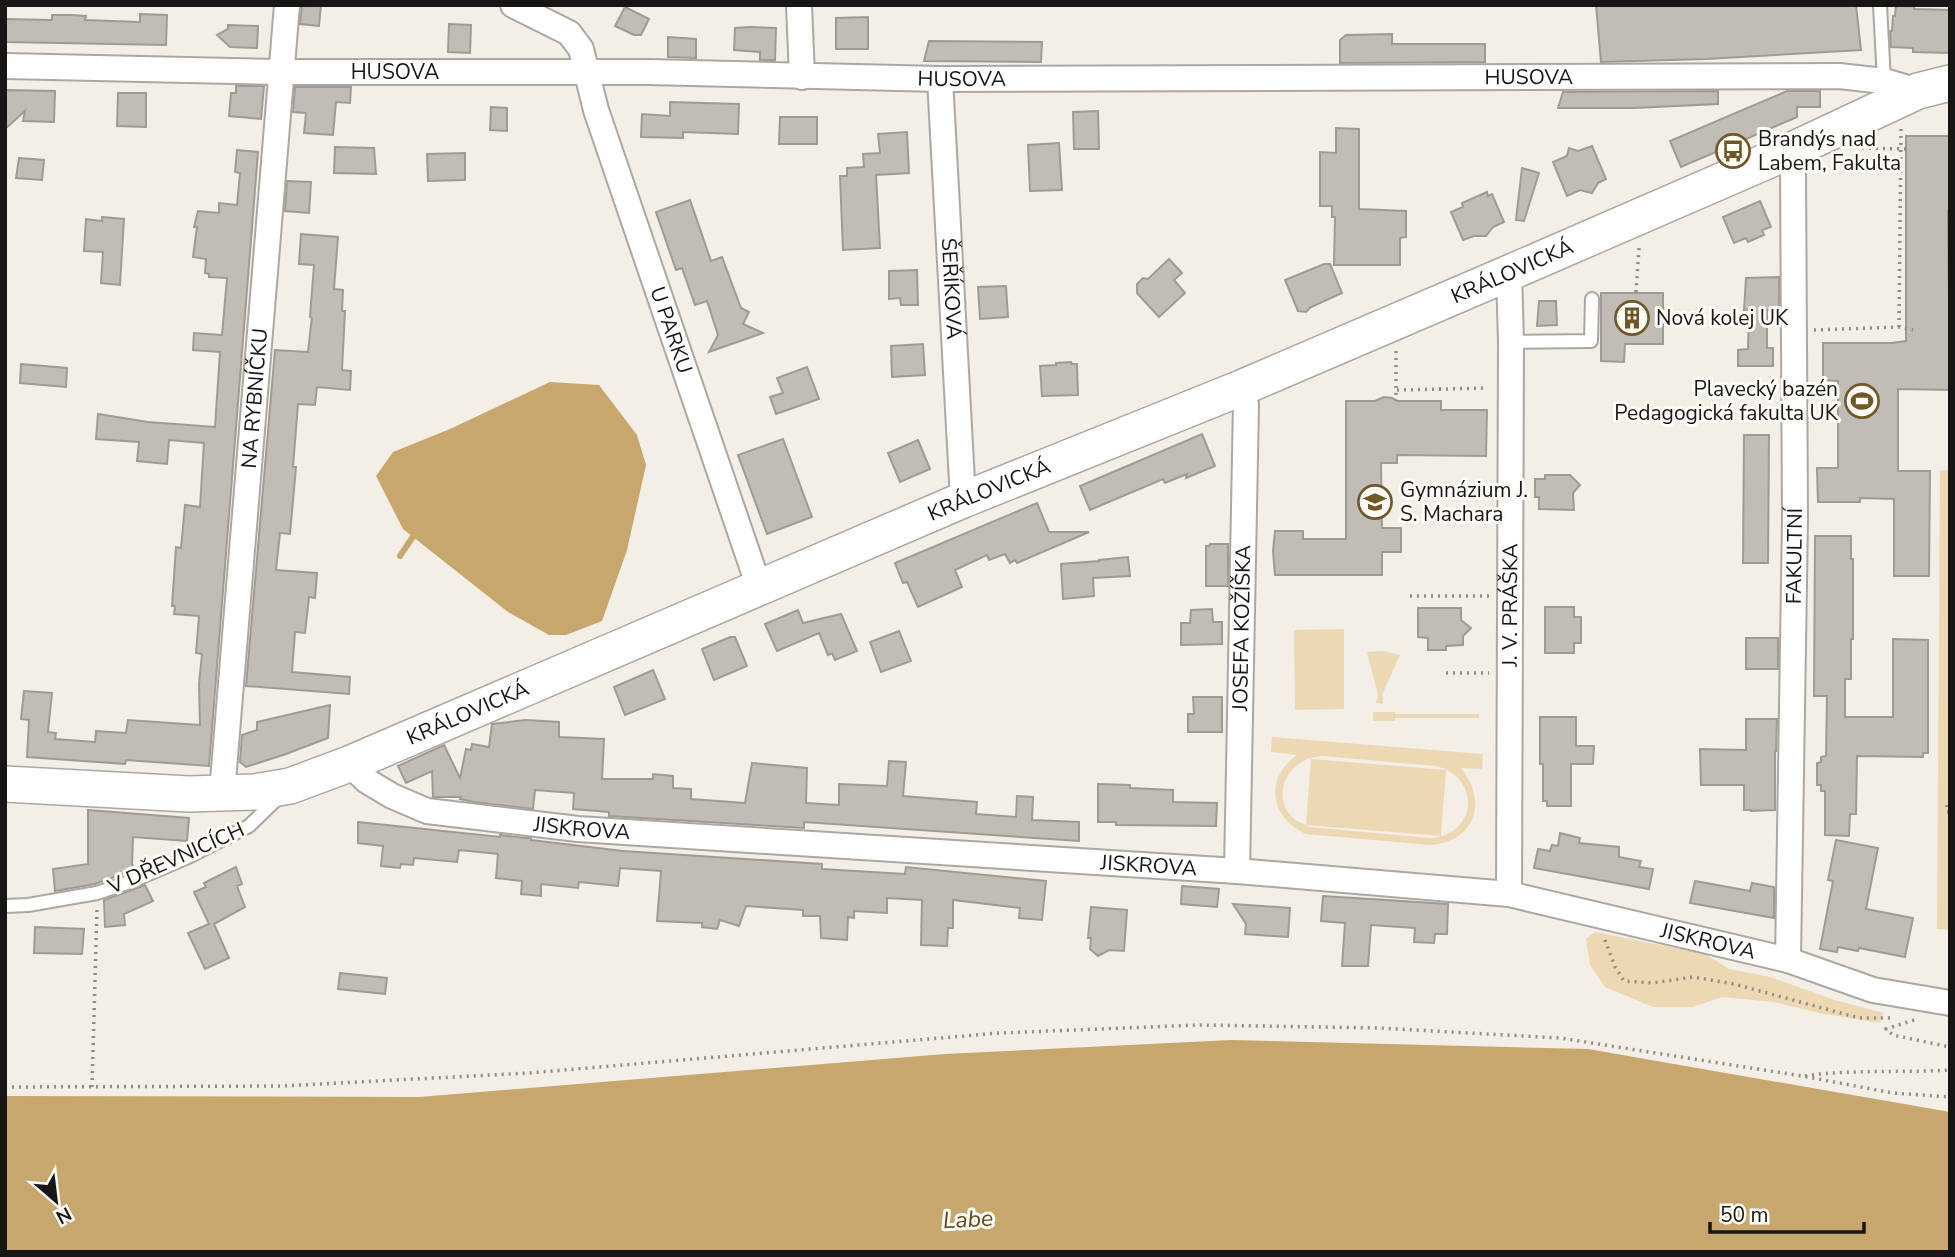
<svg xmlns="http://www.w3.org/2000/svg" width="1955" height="1257" viewBox="0 0 1955 1257" font-family="'Nunito Sans',sans-serif">
	<style>
		.green { fill: #edd8b4; fill-rule: evenodd }
		.water { fill: #c7a76e }
		.lines { fill: none; stroke-linecap: round; stroke-linejoin: round }
		.stream { stroke: #c7a76e; stroke-width: 6 }
		.building { fill: #c1bcb5; stroke: #9f9b93; stroke-width: 2 }
		.lane-casing { stroke: #aca7a0; stroke-width: 16 }
		.street-casing { stroke: #aca7a0; stroke-width: 28 }
		.secondary-casing { stroke: #aca7a0; stroke-width: 38 }
		.path { stroke: #8f8c86; stroke-width: 3.5; stroke-dasharray: 2 5; stroke-linecap: butt }
		.lane { stroke: #fff; stroke-width: 12 }
		.street { stroke: #fff; stroke-width: 24 }
		.secondary { stroke: #fff; stroke-width: 35 }
		.labels { text-anchor: middle; stroke-width: 6; stroke-linejoin: round; paint-order: stroke }
		.street-label { font-size: 21px; fill: #181614; stroke: #fefcf7 }
		.poi-label { font-size: 21px; fill: #181614; stroke: #fefcf7; text-anchor: start }
		.water-label { font-size: 23px; font-style: italic; fill: #60491c; stroke: #fefcf7 }
	</style>
	<rect width="100%" height="100%" fill="#f3eee6"/>
	<!-- green -->
	<path class="green" d="M1950,469V930L1937,929L1940,471Z
		M1344,629V709L1295,710L1294,630Z
		M1384,651L1400,655L1382,695L1383,696V704L1376,703L1378,695L1367,652Z
		M1373,712H1395V714H1479V718H1395V721H1373Z
		M1272,737L1483,754L1482,769L1461,768C1488,801 1476,842 1430,845L1306,834C1270,818 1264,778 1297,755L1271,752ZM1323,756L1436,766C1482,778 1477,834 1431,838L1308,827L1306,825L1441,836L1446,770L1311,759L1306,825C1268,813 1278,758 1323,756Z
		M1595,932L1705,954L1729,969L1770,977L1835,1000L1883,1013L1880,1023L1819,1013L1774,1002L1722,997L1692,1007H1653L1605,987L1590,965L1586,939Z"/>
	<!-- water -->
	<path class="water" d="M550,382L599,385L637,435L646,465L627,550L602,621L566,635H549L508,612L403,529L376,476L393,452L450,429Z
		M1231,1040L1588,1049L1950,1112V1252H5V1096L419,1097L945,1054Z"/>
	<g class="lines">
		<!-- stream -->
		<path class="stream" d="M400,556L416,532"/>
	</g>
	<!-- building -->
	<path class="building" d="M302,5H321L319,26L300,24Z
		M1596,5H1856L1861,50L1706,59L1601,62Z
		M1896,5H1914V9L1950,10V53L1913,52V48L1891,47L1890,31H1892L1893,16H1895Z
		M625,7L649,19L641,35H634L615,26Z
		M140,14L167,15L166,45L5,42V19L52,20V15H71L86,16L85,20L140,22Z
		M868,17V49H836V18Z
		M449,24L471,25L470,53L448,52Z
		M228,25L258,26L257,48L230,47L217,35L228,29Z
		M750,27L776,28L775,60H760V52L734,50L735,28Z
		M1392,34V44H1485V62L1340,63V40L1346,35Z
		M668,37L696,39V58L668,57Z
		M929,41L1042,42L1041,62L924,61Z
		M236,86H264L261,119L229,116L231,93H236Z
		M295,87H351L350,103L336,102L333,135L304,133L306,113L293,112Z
		M5,90L55,91L54,122L23,121L25,111L5,129Z
		M1718,91V104L1634,108H1558L1563,92Z
		M1787,91H1820V107H1797V117L1681,167L1670,141Z
		M118,93H146V127L117,126Z
		M670,102L739,104L738,134L683,132V138L641,137L642,114L670,116Z
		M491,107L507,108V131L490,130Z
		M1098,111L1099,149H1074L1073,112Z
		M780,117H817V144H779Z
		M1336,128L1359,129V209L1406,211V237L1400,238V265H1334L1335,217H1332V206H1320V152L1336,153Z
		M907,132L909,173L876,175L880,248L843,250L840,176H847V168L864,167L863,154L880,153L878,134Z
		M1906,136H1950V211H1948L1950,390L1898,389V471H1930L1929,576H1894V499L1860,498V502H1818L1817,468H1838V381L1823,380V343H1891L1906,341Z
		M1059,143L1062,190L1030,191L1028,145Z
		M1592,146L1606,179L1598,183L1592,193L1580,190L1567,196L1553,162L1567,156L1569,148L1578,151Z
		M335,147L374,148L376,174L334,173Z
		M237,150L258,152L209,766L126,760L125,764L27,757L29,720L21,719L24,691L52,693L48,732L56,733L55,739L95,742L96,731L126,733L128,720L200,725L199,684L202,654L196,653L199,616L174,614L175,606H172L176,547L181,548L185,505L200,507L204,443L169,440L167,464L137,461L139,442L96,439L98,414L148,422L215,427L220,352L193,350L194,333L222,335L227,278L209,277V274L205,273L206,259L193,257L197,227H194L198,211L219,213V203L237,205L240,173L235,172Z
		M465,153V180L428,181L427,154Z
		M19,158L44,160L42,180L16,178Z
		M1522,168L1539,173L1524,221L1516,220Z
		M287,181L311,182L309,213L285,211Z
		M1487,192L1488,196L1492,194L1504,222L1493,227L1486,236H1474L1463,240L1451,212L1463,207L1462,203Z
		M690,200L711,261L722,257L741,308L749,312L743,324L763,333L709,352L718,335L707,301L695,305L682,268L676,270L656,212Z
		M1760,201L1771,227L1762,230L1764,235L1748,242L1746,238L1734,243L1723,217Z
		M102,217L124,219L120,285L101,283L103,252L84,251L86,219L102,221Z
		M301,234L338,237L334,289L343,290L342,311H345L342,370L351,371L350,390L317,387L315,405L298,404L293,467H296L290,534L280,533L276,570L317,573L315,598L309,597L305,633L295,632L292,672L350,677L349,694L246,686L275,350L308,352L311,325L312,318L310,317L314,265L299,264Z
		M1169,259L1182,273L1174,280L1185,293L1159,317L1137,293V284L1143,278L1148,279Z
		M1324,264H1330L1342,293L1311,307L1306,312L1298,311L1285,280Z
		M917,270L918,305H901L900,298L889,299V271Z
		M1779,277V310H1767V348H1773V366H1738V350L1748,349L1749,310H1744L1746,278Z
		M1006,286L1008,317L980,319L978,287Z
		M1601,293H1663V344H1625L1624,362L1601,361Z
		M1539,301H1556L1557,325L1537,326Z
		M923,344L925,375L892,377L891,346Z
		M1071,362L1072,364H1077L1078,395L1042,396L1040,366L1056,365V363Z
		M21,364L67,368L66,387L20,383Z
		M807,367L819,399L776,414L770,397L783,393L777,378Z
		M1384,397L1392,398L1398,401H1441V410H1487L1486,456L1397,455V463H1381L1382,528H1401V552H1382V575H1275L1273,551L1275,531H1303V539H1346V401H1375Z
		M1202,434L1215,466L1186,478L1187,474L1165,483L1163,479L1090,510L1080,486Z
		M1744,435H1769L1768,563H1743Z
		M783,439L812,517L767,534L738,455Z
		M918,440L930,469L900,482L888,453Z
		M1545,475H1570L1580,485L1573,493L1574,510L1539,509V497H1535V479H1545Z
		M1037,503L1049,532H1089L1017,563L1015,560L1010,563L1005,554L989,560L987,555L955,570L962,587L918,607L907,582L903,583L895,563Z
		M1815,536H1851V559H1853V639H1851V679H1845V717H1893V639L1928,640V753H1923V757L1857,756L1856,814H1850L1849,836L1825,835V791H1821V785H1817V763L1821,762V757L1826,756L1827,696H1814Z
		M1210,544H1228V586H1206V546H1209Z
		M1128,557L1130,576L1093,578L1094,596L1063,599L1061,564L1099,561V560Z
		M1545,607H1574V617H1581V643H1574V653H1545Z
		M1418,608H1461V620L1471,628L1463,636V645L1446,646V650H1428V638L1418,637Z
		M1212,609L1213,622H1222V644L1181,645V623H1190L1191,610Z
		M798,610L803,623L841,614L857,651L835,660L832,653L828,655L819,633L777,651L765,624Z
		M899,631L911,661L881,672L870,642Z
		M730,637H735L747,666L714,680L702,649Z
		M1746,638H1778V669H1746Z
		M653,670L665,699L625,715L614,687Z
		M1193,697H1222V732H1188V714H1194Z
		M330,705L328,738L286,754L246,767L240,762L242,735L257,730V722Z
		M1540,717H1576V746H1594L1593,764H1571V806H1547V801H1543V764H1540Z
		M1746,719H1777L1776,751H1775V810L1751,811V810H1744V785H1701L1700,749L1746,750Z
		M526,720L559,722V737L604,739L602,779H653V774L673,776V788L691,789V799L745,803L752,763L807,768L806,803L839,805V784L887,786L889,761L906,762L903,796L977,802L976,814L1016,817L1017,796L1033,797L1032,820L1079,822V841L804,822V828L609,816V812L573,809L574,793L535,790L533,809L474,802L460,799L461,797H433L432,771L406,783L398,766L444,745L460,778L466,749L471,750L472,744L489,747L492,724Z
		M1098,784L1130,785V788L1173,790V802L1217,803L1216,826L1116,825V822H1098Z
		M88,810L189,818L187,841L133,837L132,864L135,870L95,884L55,891L53,869L88,864Z
		M358,822L500,837V835L525,838H531V840L623,851L822,864V869L905,874L906,867L1046,881L1042,920L1019,918L1020,908L953,900V928H948L947,946L921,945L922,900L887,898V913L854,911V918L848,917L847,940L821,938L820,916H803V910L746,906L739,926L720,920L717,929L702,927V923L657,921L661,871L620,868L618,886L579,882L578,888L541,884V896L521,894L522,881L496,878L498,854L459,850L457,862L414,858L413,865L401,864L400,868L381,866L383,846L358,843Z
		M1560,833L1580,838L1579,843L1619,847V857L1641,861L1639,867L1653,869L1649,889L1534,868L1538,849L1550,851L1552,845L1558,846Z
		M1836,840L1878,848L1866,909L1913,918L1905,957L1859,948L1858,951L1838,947L1837,952L1820,949L1833,881L1828,880Z
		M236,867L242,884L237,886L245,907L214,924L229,958L205,969L188,933L209,924L194,892L206,887L204,883Z
		M1695,881L1750,891L1752,883L1774,887V918L1690,903Z
		M145,885L153,901L124,914L125,925L105,927L104,900Z
		M1182,886L1219,889L1217,907L1181,904Z
		M1323,896L1448,904L1447,934H1435L1434,943L1414,942L1415,928L1371,925L1368,966H1342L1345,923L1321,921Z
		M1233,904L1290,908L1288,937L1245,934L1246,924Z
		M1091,907L1127,910L1124,951L1109,950L1098,956L1090,949L1091,938H1088Z
		M35,927L84,929L82,954L34,953Z
		M340,973L387,978L385,994L338,989Z"/>
	<g class="lines">
		<!-- lane casing -->
		<g class="lane-casing">
			<path id="lane" d="M1880,5L1884,81
				M1511,342L1591,341L1592,299
				M5,906L28,905L97,893L130,882L186,858L249,826L280,796"/>
		</g>
		<!-- street casing -->
		<g class="street-casing">
			<g id="street">
				<path id="s1" d="M513,5L569,33L581,49L596,110L759,587"/>
				<path d="M799,5L802,77"/>
				<path id="s2" d="M5,66L282,72H649L940,79L1839,76L1884,81L1918,91"/>
				<path id="s3" d="M940,79L963,500"/>
				<path id="s4" d="M349,764L367,781L392,796L427,811L578,829L1237,871L1509,894L1788,960L1873,990L1950,1003"/>
				<path id="s5" d="M222,793L287,5"/>
				<path id="s6" d="M1237,871L1246,404L1241,388"/>
				<path id="s7" d="M1509,894L1511,342L1509,273"/>
				<path id="s8" d="M1788,960L1795,519L1793,171L1790,151"/>
			</g>
		</g>
		<!-- secondary casing -->
		<g class="secondary-casing">
			<g id="secondary">
				<path id="s9" d="M5,784L189,794L254,792L290,786L349,764L963,500L1241,388L1509,273L1790,151L1918,91L1950,83"/>
			</g>
		</g>
		<!-- path -->
		<path class="path" d="M1862,148L1906,149
			M1636,292L1639,248
			M1899,327L1901,128
			M1814,330L1899,327L1913,330
			M1396,351V401
			M1397,390L1488,388
			M1410,596H1489
			M1446,673H1489
			M1950,801H1947V812H1950
			M1605,940L1615,967L1624,981L1653,983L1693,977L1734,984L1859,1018H1894
			M1914,1020L1886,1029L1893,1035L1950,1047
			M1805,1076C1853,1069 1902,1073 1950,1070
			M5,1087L282,1086L529,1073L999,1033L1199,1025L1379,1028L1560,1038L1802,1076L1893,1093L1950,1097
			M92,1087L97,909"/>
		<!-- lane -->
		<use href="#lane" class="lane"/>
		<!-- street -->
		<use href="#street" class="street"/>
		<!-- secondary -->
		<use href="#secondary" class="secondary"/>
	</g>
	<!-- icons -->
	<defs>
		<g id="bus-ring" transform="scale(1.75)"><circle r="9.5" fill="#fefcf7" stroke="#705728" stroke-width="1.5"/><path d="M-5-6H5V4H4V6H2V4H-2V6H-4V4H-5ZM-3.5-4V0h7V-4ZM-3.5 1.2v1.5H-2V1.2ZM2 1.2v1.5H3.5V1.2Z" fill="#705728"/></g>
		<g id="building-ring" transform="scale(1.75)"><circle r="9.5" fill="#fefcf7" stroke="#705728" stroke-width="1.5"/><path d="M-4-6H4V6H1V3H-1V6H-4ZM-2.5-4.3h1.7v1.8h-1.7ZM.8-4.3h1.7v1.8H.8ZM-2.5-1h1.7V.8h-1.7ZM.8-1h1.7V.8H.8Z" fill="#705728"/></g>
		<g id="stadium-ring" transform="scale(1.75)"><circle r="9.5" fill="#fefcf7" stroke="#705728" stroke-width="1.5"/><path d="M0-5a6.5 5 0 1 0 0 10a6.5 5 0 1 0 0-10ZM-3.5-1.8h7v3.6h-7Z" fill="#705728"/></g>
		<g id="school-ring" transform="scale(1.75)"><circle r="9.5" fill="#fefcf7" stroke="#705728" stroke-width="1.5"/><path d="M0-5L7-2L0 1L-7-2ZM-4 1L0 2.5L4 1V4Q0 6-4 4Z" fill="#705728"/></g>
	</defs>
	<g fill-rule="evenodd">
		<use href="#bus-ring" x="1733" y="151"/>
		<use href="#building-ring" x="1632" y="318"/>
		<use href="#stadium-ring" x="1862" y="401"/>
		<use href="#school-ring" x="1375" y="502"/>
	</g>
	<g class="labels">
		<!-- street labels -->
		<g class="street-label">
			<text dy="7" stroke="none"><textPath href="#s2" startOffset="390">HUSOVA</textPath></text>
			<text dy="7" stroke="none"><textPath href="#s2" startOffset="1524">HUSOVA</textPath></text>
			<text dy="7" stroke="none"><textPath href="#s2" startOffset="957">HUSOVA</textPath></text>
			<text dy="7" stroke="none"><textPath href="#s9" startOffset="1612">KRÁLOVICKÁ</textPath></text>
			<text dy="7" stroke="none"><textPath href="#s3" startOffset="210">ŠEŘÍKOVÁ</textPath></text>
			<text dy="7" stroke="none"><textPath href="#s1" startOffset="378">U PARKU</textPath></text>
			<text dy="7" stroke="none"><textPath href="#s5" startOffset="396">NA RYBNÍČKU</textPath></text>
			<text dy="7" stroke="none"><textPath href="#s9" startOffset="1045">KRÁLOVICKÁ</textPath></text>
			<text dy="7" stroke="none"><textPath href="#s8" startOffset="404">FAKULTNÍ</textPath></text>
			<text dy="7" stroke="none"><textPath href="#s7" startOffset="289">J. V. PRÁŠKA</textPath></text>
			<text dy="7" stroke="none"><textPath href="#s6" startOffset="243">JOSEFA KOŽÍŠKA</textPath></text>
			<text dy="7" stroke="none"><textPath href="#s9" startOffset="478">KRÁLOVICKÁ</textPath></text>
			<text dy="7" stroke="none"><textPath href="#s4" startOffset="248">JISKROVA</textPath></text>
			<text transform="translate(176 858) rotate(-24)" y="7">V DŘEVNICÍCH</text>
			<text dy="7" stroke="none"><textPath href="#s4" startOffset="816">JISKROVA</textPath></text>
			<text dy="7" stroke="none"><textPath href="#s4" startOffset="1382">JISKROVA</textPath></text>
		</g>
		<!-- poi labels -->
		<g class="poi-label">
			<text x="1758" y="146">Brandýs nad<tspan x="1758" dy="24">Labem, Fakulta</tspan></text>
			<text x="1656" y="325">Nová kolej UK</text>
			<text x="1838" y="396" text-anchor="end">Plavecký bazén<tspan x="1838" dy="24">Pedagogická fakulta UK</tspan></text>
			<text x="1400" y="497">Gymnázium J.<tspan x="1400" dy="24">S. Machara</tspan></text>
		</g>
		<!-- water labels -->
		<g class="water-label">
			<text transform="translate(968 1219) rotate(-3)" y="8">Labe</text>
		</g>
	</g>
	<!-- border -->
	<rect width="1955" height="1257" fill="none" stroke="#181614" stroke-width="14"/>
	<!-- north arrow -->
	<g transform="translate(56 1201) rotate(152)" stroke="#fefcf7" stroke-width="5" paint-order="stroke">
	<path d="M0-5L12 26L0 18L-12 26Z" fill="#181614"/>
	<text y="-10" font-size="19" font-weight="bold" text-anchor="middle" fill="#181614">N</text>
	</g>
	<!-- scale -->
	<path d="M1710 1222v10h154v-10" fill="none" stroke="#181614" stroke-width="3.5"/>
	<text x="1720" y="1222" font-size="21" fill="#181614" stroke="#fefcf7" stroke-width="5" paint-order="stroke">50 m</text>
</svg>
